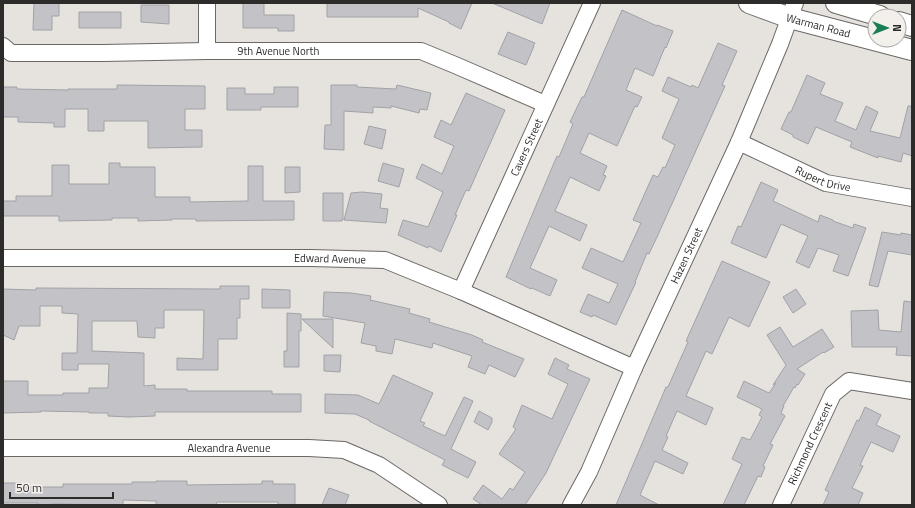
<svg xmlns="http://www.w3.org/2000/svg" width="915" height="508" viewBox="0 0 915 508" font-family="'Titillium Web',sans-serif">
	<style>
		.building { fill: #c3c3c7; stroke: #a1a2a6 }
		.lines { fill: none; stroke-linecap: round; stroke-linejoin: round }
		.minor-casing { stroke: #6b6865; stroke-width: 18 }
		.major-casing { stroke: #6b6865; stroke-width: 22 }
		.minor { stroke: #fff; stroke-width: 16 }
		.major { stroke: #fff; stroke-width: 20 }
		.labels { text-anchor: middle; stroke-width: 4; stroke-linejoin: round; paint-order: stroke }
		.street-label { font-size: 11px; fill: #2e2c2b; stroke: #f3f0ec }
	</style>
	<rect width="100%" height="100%" fill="#e6e3df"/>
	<!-- building -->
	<path class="building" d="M34,3H59V16H52V30H33Z
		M243,3H264V15H294V31H278V28H243Z
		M327,3H472L461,29L449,23V22L418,8V17H327Z
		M492,3H550L542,24Z
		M141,5H169V24L141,22Z
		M622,10L657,26V25L673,31L666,48L665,47L653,76L635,68L626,90L642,97L637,107L635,106L617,146L589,133L580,153L607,166L603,175L606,176L599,191L570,177L555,211L587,225L580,241L549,226L530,268L557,280L550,296L532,288L531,289L506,277L551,170L557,156L559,157L573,124L570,122L582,97H584Z
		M79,12H121V28H79Z
		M508,32L535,43L533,46H534L526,65L498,54Z
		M718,43L737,51L722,85L725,86L657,237L649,254L647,253L635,282H636L616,325L593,315L592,317L580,312L588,294L609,303L618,284L582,268L591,248L623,262L641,223L633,220L653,175L658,177L663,167L665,168L675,145L662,138L679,99L662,91L668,77L691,87L692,85L698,88Z
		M807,75L825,83L820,94L843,103L835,121L856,130L866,106L878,112L870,131L900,138L908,106H912V156L903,153L901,162L878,156V158L850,147L852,142L816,127L808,144L793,137V135L781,129L789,112H791Z
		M117,85L205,86V109H185V130H202V147L148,148V121H104V131H88V109H65V127H54V123L18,122V117H3V87H17V89L68,90V89H117Z
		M331,85H357V87L396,89L397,85L431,93L427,110L420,109L419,113L391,106V108L373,107V113L344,111V150L324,149L325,125H331Z
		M274,87H298V107H261V110H227V88H245V94H274Z
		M466,93L505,110L469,191L466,190L455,215H457L441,252L429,246L428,248L398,235L403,220L428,227L443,192L416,178L422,164L442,174L454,146L434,137L441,120L451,125Z
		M369,126L386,130L382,149L364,144Z
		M109,163H120V167H155V197H190V202L248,201V166H263V201H294V220L196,221V219H172V220L138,221V218H112V220L59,221V216H3V201H16V196H52V165H69V184H109Z
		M383,163L404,169L399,187L378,181Z
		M285,167H300V192L285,193Z
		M761,182L778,190L773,201L818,222L820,215L833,220V221L853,228L854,224L866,228L848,276L833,271L839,255L818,248L809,268L796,262L808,236L781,224L766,258L731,243L738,226L741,227Z
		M362,192L382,194L380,208L388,209L386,223L344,220L351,193Z
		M323,193H343V220L342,219V221H323Z
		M882,232L901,235V233L912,235V255L888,251L878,287L869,285Z
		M722,261L770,282L749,327L729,317L712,354L706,351L686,396L713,408L706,425L677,411L666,436L668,437L662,450L688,463L683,474L655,461L640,495L659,505H616L666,387H668L688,342L686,341Z
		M220,286H249V299H240V318H237V339H218V370H177V358L203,359L204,310H164V328H155V338L138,337L137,321H92V351L144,353V386L155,385V389H187V391H272V394H301V412H155V416L129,417L108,416V413H89V412L41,411V412L3,413V381H28V395H63V393H89V388H108L109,364H78V370H62V353H77L78,314L62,313V306H40V326H19L14,340L3,335V289L36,290V288L220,289Z
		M262,289L290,290V308H262Z
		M796,289L806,304L793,313L783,297Z
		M324,292L351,293L371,296L370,300L410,309L409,313L430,319L429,322L472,335L483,340L482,342L524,359L515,377L489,365L485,374L468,367L472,356L433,343L432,348L395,339L392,354L376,351V346L361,343L365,323L323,316Z
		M904,301L912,302V356L896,355L897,347H852L851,311L878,310L879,330L901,332Z
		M287,313L301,314V331H299V367H284V351H287Z
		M302,319H333V348Z
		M780,327L793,347L822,329L834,347L824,353L823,352L797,369L805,374L798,385L797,384L795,388L794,387L783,406H784L781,413L785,416L770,444L773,445L763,466L765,467L761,477L758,476L744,505H723L742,464L732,459L742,437L750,440L762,417L759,415L762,409L737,397L744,381L769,393L776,383L773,385L786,365L767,335Z
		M324,355H341L340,372L324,371Z
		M555,358L569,365L567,369L590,379L546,473L525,505H482L473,499L483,485L502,499L510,488L513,490L525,472L499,454L516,429L513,427L522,405L552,419L568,384L548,374Z
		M393,375L433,393L420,421L425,423L423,426L445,436L464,397L473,401L451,449L476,462L468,478L442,465L445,460L369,421V420L355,414L325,413V394L358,395L379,404Z
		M865,407L881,415L876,425L900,436L893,452L871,442L860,465L863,466L852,488L863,493L858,505H823L829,492L825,490L857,420L859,421Z
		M479,411L492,418V422L488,430L474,422Z
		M156,481H187V485L262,484V481H273V484H295V505H278V502H217L216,505H156V501L123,500V505L57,504L38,505V503H3V483H21V487H63V484H132V482H156Z
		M329,488L349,495L345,505H322Z"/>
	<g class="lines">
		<!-- minor casing -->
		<g class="minor-casing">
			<g id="minor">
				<path d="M207,3V51"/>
				<path id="s1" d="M3,46L11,53H103L207,51H421L455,65L545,104"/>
				<path id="s2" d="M739,142L826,183L912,198"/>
				<path id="s3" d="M3,258H311L385,260L461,291L634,368"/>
				<path id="s4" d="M461,291L592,3"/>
				<path id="s5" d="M3,448H309L344,450L379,465L439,505"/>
				<path id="s6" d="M571,505L589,472L634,368L739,142L780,44L795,3"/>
				<path id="s7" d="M781,505L833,394L849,381L912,391"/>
			</g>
		</g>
		<!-- major casing -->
		<g class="major-casing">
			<g id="major">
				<path id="s8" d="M749,3L790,18L912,50"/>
				<path d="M836,3L880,16"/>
				<path d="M899,22L912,26"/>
			</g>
		</g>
		<!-- minor -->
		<use href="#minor" class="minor"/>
		<!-- major -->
		<use href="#major" class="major"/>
	</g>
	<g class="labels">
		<!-- street labels -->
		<g class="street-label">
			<text dy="4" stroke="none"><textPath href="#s8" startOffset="73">Warman Road</textPath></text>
			<text dy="4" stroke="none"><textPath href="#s1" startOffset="278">9th Avenue North</textPath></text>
			<text dy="4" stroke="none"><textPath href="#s4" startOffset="158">Cavers Street</textPath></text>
			<text dy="4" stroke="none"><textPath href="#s2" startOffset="92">Rupert Drive</textPath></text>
			<text dy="4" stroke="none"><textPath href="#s6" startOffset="275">Hazen Street</textPath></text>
			<text dy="4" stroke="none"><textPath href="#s3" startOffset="327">Edward Avenue</textPath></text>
			<text dy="4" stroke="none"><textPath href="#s7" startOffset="68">Richmond Crescent</textPath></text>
			<text dy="4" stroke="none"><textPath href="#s5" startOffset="226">Alexandra Avenue</textPath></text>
		</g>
	</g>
	<!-- border -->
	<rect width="915" height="508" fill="none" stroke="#2e2c2b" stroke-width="8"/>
	<!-- north arrow -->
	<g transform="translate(887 28) rotate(90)"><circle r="19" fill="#f3f0ec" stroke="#a4a29f"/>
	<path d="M0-3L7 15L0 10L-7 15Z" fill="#1a7d55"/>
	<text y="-6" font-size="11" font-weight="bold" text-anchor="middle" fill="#2e2c2b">N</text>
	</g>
	<!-- scale -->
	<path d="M10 492v6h103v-6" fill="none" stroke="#2e2c2b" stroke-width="2"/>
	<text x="16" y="492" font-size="12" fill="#2e2c2b" stroke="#f3f0ec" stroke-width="3" paint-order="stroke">50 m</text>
</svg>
